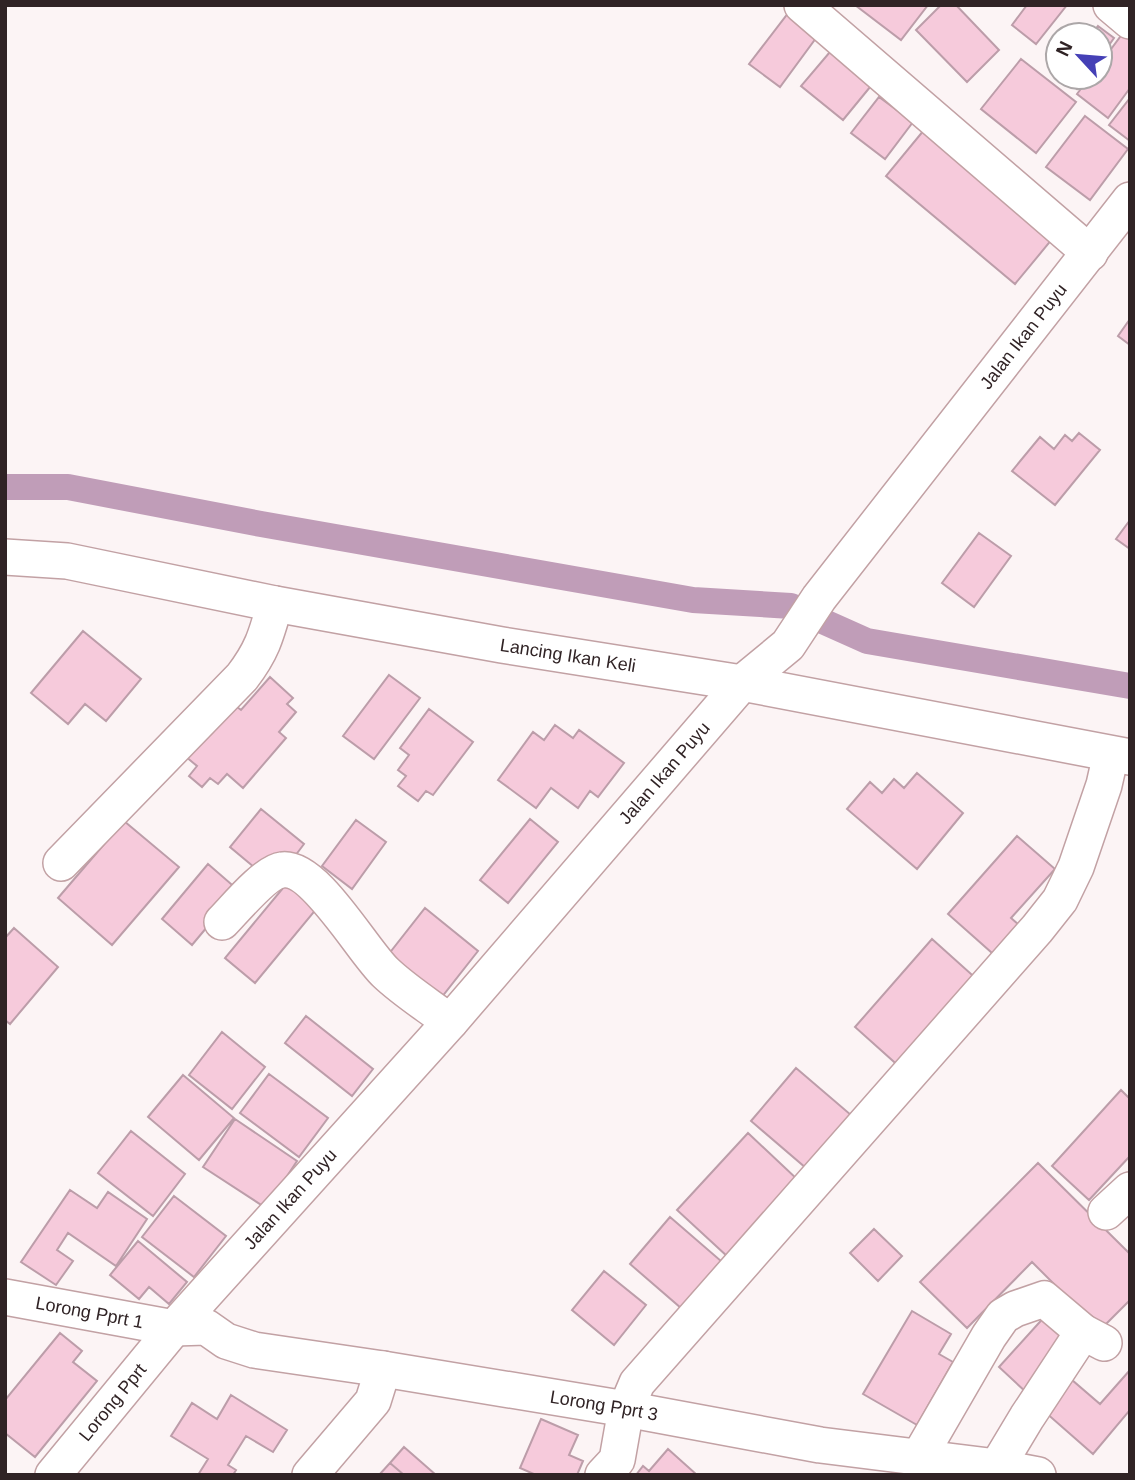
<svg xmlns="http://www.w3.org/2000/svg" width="1135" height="1480" viewBox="0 0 1135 1480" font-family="Helvetica,sans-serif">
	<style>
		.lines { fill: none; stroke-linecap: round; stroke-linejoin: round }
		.canal { stroke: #c09db8; stroke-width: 26 }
		.building { fill: #f6cadb; stroke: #bc9da9; stroke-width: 2 }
		.minor-casing { stroke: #c2a1a4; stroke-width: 38 }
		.minor { stroke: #fff; stroke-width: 35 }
		.labels { text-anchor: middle; stroke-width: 5; stroke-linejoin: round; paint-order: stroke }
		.street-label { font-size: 18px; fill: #302325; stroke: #fff }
	</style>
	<rect width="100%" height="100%" fill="#fcf4f5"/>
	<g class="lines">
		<!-- canal -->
		<path class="canal" d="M5,487H68L261,524L693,600L791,606L820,620L867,641L1130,686"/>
	</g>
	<!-- building -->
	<path class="building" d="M855,5H928L901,40Z
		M941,5H956L999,50L967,82L916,30Z
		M1027,5H1067L1036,44L1012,25Z
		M789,12L819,34L780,87L749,64Z
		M1098,26L1114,38L1100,58V35H1091Z
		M1123,33L1130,38V88L1108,118L1077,94L1090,77H1100V64Z
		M835,46L875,81L843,120L801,86Z
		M1021,59L1076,102L1036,153L981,109Z
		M1062,77H1086L1077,89Z
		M879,97L913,122L885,159L851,133Z
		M1130,98V141L1109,125Z
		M1085,116L1128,149L1090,200L1046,167Z
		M924,130L1053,238L1015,284L886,176Z
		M1130,319V345L1118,336Z
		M1079,433L1100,450L1055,505L1012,471L1040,437L1054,449L1065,435L1072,441Z
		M1130,520V549L1116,539Z
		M979,533L1011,556L974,607L942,583Z
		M83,631L141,679L106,721L85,704L68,724L31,693Z
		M389,675L420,698L374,759L343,736Z
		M270,677L293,698L287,704L296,712L279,732L286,738L243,788L227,774L218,784L210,778L202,787L189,776L197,766L185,756L232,703L241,710Z
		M429,709L473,742L433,795L426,791L418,801L398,786L406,776L398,770L409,755L400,748Z
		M555,725L573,738L579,730L624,763L598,797L590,791L578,808L551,788L536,808L498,780L533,732L544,740Z
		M917,773L963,813L917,869L847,809L870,782L882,793L894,779L904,788Z
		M261,809L304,844L289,864L261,873L230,847Z
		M530,819L558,842L508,903L480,880Z
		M356,820L386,842L352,889L322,866Z
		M124,821L179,867L112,945L58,898Z
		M1017,836L1055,869L1011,918L1026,931L1000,960L948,914Z
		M208,864L238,890L192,945L162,919Z
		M288,882L318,907L255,983L225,958Z
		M425,908L478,951L441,998L388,955Z
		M14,928L58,967L10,1024L5,1020V938Z
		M932,939L980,982L902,1069L855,1027Z
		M306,1016L373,1069L352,1096L285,1043Z
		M222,1032L265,1067L232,1109L189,1075Z
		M796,1068L851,1115L806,1168L751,1121Z
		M269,1074L328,1118L299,1157L240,1113Z
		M183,1075L234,1118L199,1160L148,1117Z
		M1121,1090L1130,1099V1156L1089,1200L1052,1166Z
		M235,1119L297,1161L266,1208L203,1167Z
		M131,1131L185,1174L153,1216L98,1173Z
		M748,1133L798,1180L728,1257L677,1210Z
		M1038,1163L1130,1254V1300L1100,1330L1032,1262L967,1328L920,1282Z
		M70,1190L97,1208L108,1192L147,1219L116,1266L68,1233L57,1250L73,1261L56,1285L21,1262Z
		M174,1196L226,1236L194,1277L142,1237Z
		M670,1217L721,1261L681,1308L630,1264Z
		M874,1229L902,1256L878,1281L850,1253Z
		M138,1241L187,1282L169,1304L149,1287L139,1299L110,1275Z
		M604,1271L646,1305L614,1345L572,1310Z
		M912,1311L951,1334L939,1354L953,1362L917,1425L863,1394Z
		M1047,1314L1075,1340L1027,1393L999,1367Z
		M60,1333L82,1351L73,1362L97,1381L35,1457L5,1433V1400Z
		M1130,1370V1410L1093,1454L1045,1412L1072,1380L1100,1404Z
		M231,1395L287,1430L273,1452L246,1436L228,1465L236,1470L233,1475H198L208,1459L171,1436L192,1403L217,1419Z
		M541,1419L578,1435L569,1455L583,1461L577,1475H536L520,1468Z
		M404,1447L436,1475H404L390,1463Z
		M668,1449L697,1475H636L643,1466L649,1471Z
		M390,1463L404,1475H379Z"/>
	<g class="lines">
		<!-- minor casing -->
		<g class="minor-casing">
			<g id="minor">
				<path d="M802,5L1090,253"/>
				<path d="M1111,5L1130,21"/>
				<path id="s1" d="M5,557L67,561L275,604L502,645L742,683L1130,757"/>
				<path d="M61,863L242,677C262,651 266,636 275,604"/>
				<path d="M222,922C234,910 265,872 282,870C315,865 363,952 386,973C405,991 429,1006 450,1022"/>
				<path d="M1106,1212L1130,1190"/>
				<path id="s2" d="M5,1297L174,1328L206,1327L226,1341L254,1350L383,1369L626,1409L820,1445L997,1467L1038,1475"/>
				<path d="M919,1457L989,1336L1003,1316L1015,1309L1044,1299L1083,1332L1104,1343"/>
				<path d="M997,1467L1027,1417L1083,1332"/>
				<path id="s3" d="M53,1475L174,1328L450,1022L742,683L788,645L819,598L1130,200"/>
				<path d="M310,1475L373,1401L383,1369"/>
				<path d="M603,1475L617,1460L626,1409L637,1383L1037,929L1060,900L1076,867L1104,785L1111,754"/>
			</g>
		</g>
		<!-- minor -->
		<use href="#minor" class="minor"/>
	</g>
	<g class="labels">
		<!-- street labels -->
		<g class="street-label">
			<text dy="6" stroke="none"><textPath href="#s3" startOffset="1498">Jalan Ikan Puyu</textPath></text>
			<text dy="6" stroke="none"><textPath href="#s1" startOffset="572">Lancing Ikan Keli</textPath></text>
			<text dy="6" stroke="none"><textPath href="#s3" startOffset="931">Jalan Ikan Puyu</textPath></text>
			<text dy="6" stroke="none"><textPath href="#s3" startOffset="364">Jalan Ikan Puyu</textPath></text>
			<text dy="6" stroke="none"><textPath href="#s2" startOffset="86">Lorong Pprt 1</textPath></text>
			<text dy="6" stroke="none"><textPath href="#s3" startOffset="94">Lorong Pprt</textPath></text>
			<text dy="6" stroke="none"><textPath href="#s2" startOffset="612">Lorong Pprt 3</textPath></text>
		</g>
	</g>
	<!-- border -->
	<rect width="1135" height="1480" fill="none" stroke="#302325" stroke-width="14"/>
	<!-- north arrow -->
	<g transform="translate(1079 56) rotate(296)"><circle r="33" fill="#ffffff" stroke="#aca7a8" stroke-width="2"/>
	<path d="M0-5L12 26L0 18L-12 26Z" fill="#4540b6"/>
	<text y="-10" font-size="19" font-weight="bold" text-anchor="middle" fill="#302325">N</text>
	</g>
</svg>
